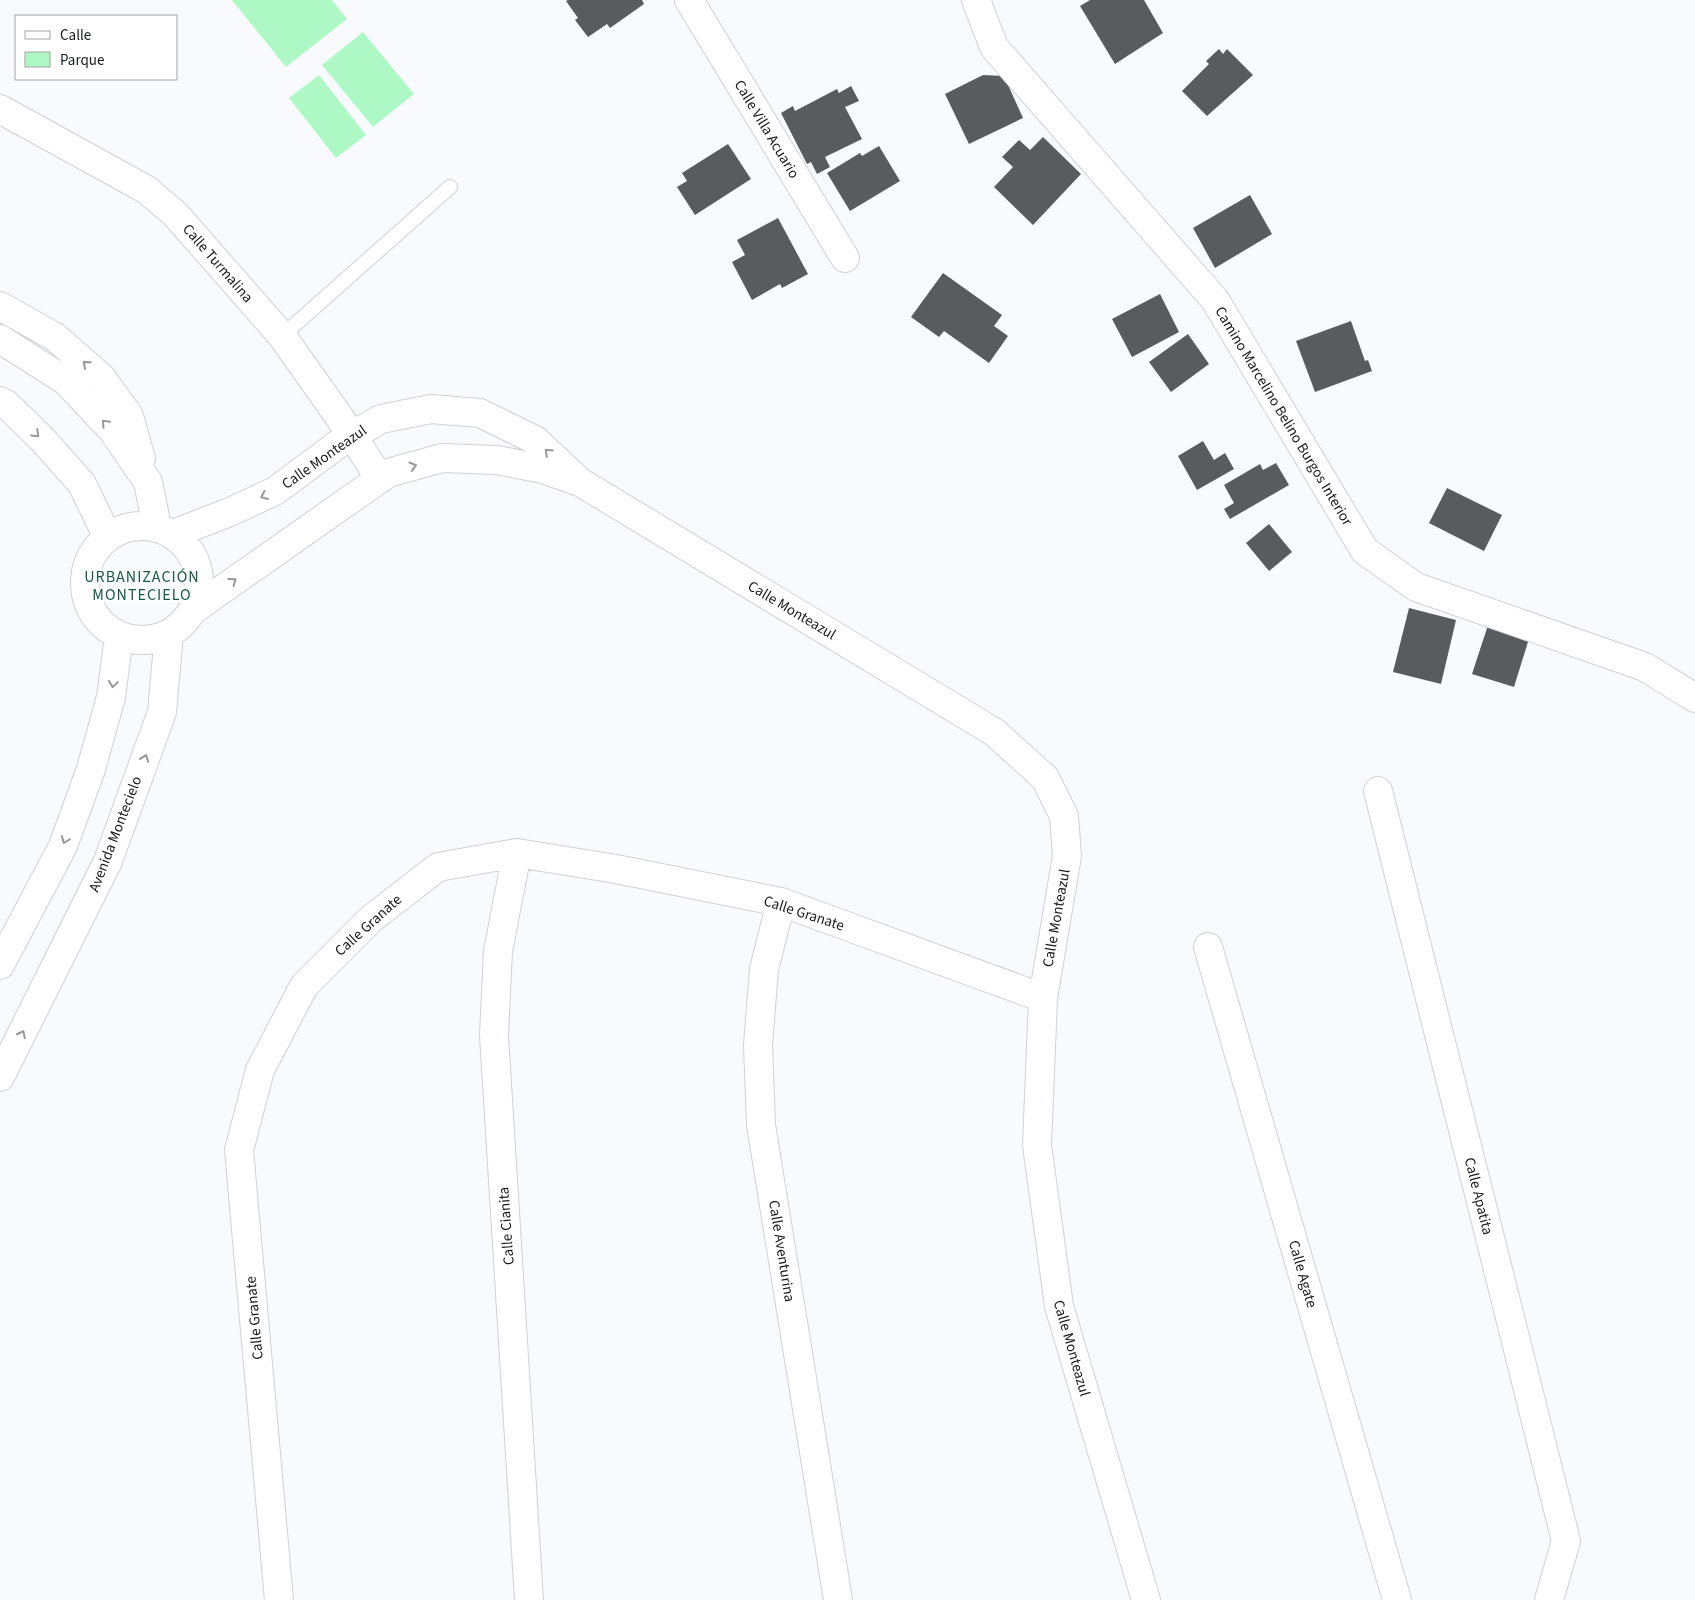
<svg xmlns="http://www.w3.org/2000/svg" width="1695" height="1600" viewBox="0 0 1695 1600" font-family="'Source Sans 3',sans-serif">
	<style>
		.green { fill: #aef8c6 }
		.building { fill: #595b5e }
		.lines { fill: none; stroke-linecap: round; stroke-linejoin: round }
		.service-casing { stroke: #cfd1d5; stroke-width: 16 }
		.minor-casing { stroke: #cfd1d5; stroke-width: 30 }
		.service { stroke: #fff; stroke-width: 14 }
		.minor { stroke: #fff; stroke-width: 28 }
		.oneway { stroke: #979898 }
		.labels { text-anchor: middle; stroke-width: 5; stroke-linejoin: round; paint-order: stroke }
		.street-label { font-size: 15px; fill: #18191a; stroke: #fff }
		.neighbourhood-label { font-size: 16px; letter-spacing: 1px; fill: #155a41; stroke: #fff }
	</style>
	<rect width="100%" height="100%" fill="#f8fafe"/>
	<!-- green -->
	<path class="green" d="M232,0H332L347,19L286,67Z
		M363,32L414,94L373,127L322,65Z
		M319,75L366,135L336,158L289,98Z"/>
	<!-- building -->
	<path class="building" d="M568,0H642L644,4L610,28L607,24L588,37L575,20L578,18L566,1Z
		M1090,0H1144L1163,33L1115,64L1080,6Z
		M1219,49L1223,54L1227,49L1253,75L1207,116L1182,91L1209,64L1206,61Z
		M983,75L1004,76L1023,118L969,144L945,94Z
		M851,86L859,101L845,107L862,139L825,157L830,167L817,174L811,162L807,164L781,113L793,106L795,111L837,89L839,93Z
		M1043,137L1081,174L1033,225L994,187L1013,167L1002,157L1019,140L1030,150Z
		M728,144L751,179L695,215L677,187L687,181L682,173Z
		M879,146L900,181L850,211L827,173L860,153L862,156Z
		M1250,195L1272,234L1215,268L1193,228Z
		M778,218L808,274L782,288L780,284L752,300L732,262L745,255L737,240Z
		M943,273L1002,315L994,326L1008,336L989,363L944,331L939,337L911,317Z
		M1160,294L1179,332L1132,357L1112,319Z
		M1351,321L1365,361L1368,360L1372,371L1315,392L1296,341Z
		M1188,334L1209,364L1171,392L1149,362Z
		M1203,441L1214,460L1225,453L1234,469L1197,490L1178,456Z
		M1276,463L1289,485L1230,519L1224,509L1234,503L1224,485L1260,464L1263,470Z
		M1447,488L1502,515L1484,551L1429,523Z
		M1269,524L1292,552L1269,571L1246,543Z
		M1409,608L1456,620L1441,684L1393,672Z
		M1490,619L1531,632L1514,687L1472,674Z"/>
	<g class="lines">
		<!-- service casing -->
		<g class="service-casing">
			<path id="service" d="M282,336L450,187"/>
		</g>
		<!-- minor casing -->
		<g class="minor-casing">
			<path id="minor" d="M689,0L845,258
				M976,0L994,47L1215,300L1365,551L1416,587L1645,667L1695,698
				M0,109L147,190L176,215L282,336L352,435L380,479
				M0,306L55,337L101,377L129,416L141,459
				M0,339L66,381L113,431L148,482L157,527
				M0,401L7,405L42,439L82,484L107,536
				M580,482L994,732L1045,778L1064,816L1067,856L1043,998L1037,1145L1059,1306L1146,1600
				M85 583a57 57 0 1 1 114 0a57 57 0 1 1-114 0Z
				M173,534L230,512L275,491L341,442L381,419L431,409L480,413L535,440L580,482L543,469L497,460L442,458L388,473L193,610
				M1378,791L1566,1541L1549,1600
				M517,853L498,951L494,1035L529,1600
				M781,902L764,969L758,1045L761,1125L838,1600
				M1208,947L1397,1600
				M0,965L63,846L91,769L111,697L119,636
				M0,1077L108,861L162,712L169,634
				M279,1600L239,1150L260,1070L304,986L371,919L438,867L517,853L616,869L781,902L1043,998"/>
		</g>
		<!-- service -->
		<use href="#service" class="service"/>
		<!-- minor -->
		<use href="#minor" class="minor"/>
	</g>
	<!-- one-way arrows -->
	<defs><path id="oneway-chevron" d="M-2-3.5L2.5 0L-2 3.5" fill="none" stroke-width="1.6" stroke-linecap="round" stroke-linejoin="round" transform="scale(1.25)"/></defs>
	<g class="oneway">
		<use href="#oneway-chevron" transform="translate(86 364) rotate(-139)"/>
		<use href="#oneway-chevron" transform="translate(105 423) rotate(-133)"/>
		<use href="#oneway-chevron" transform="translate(36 434) rotate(44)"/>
		<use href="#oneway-chevron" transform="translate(548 452) rotate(-137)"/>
		<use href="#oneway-chevron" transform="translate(413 466) rotate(-16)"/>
		<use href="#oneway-chevron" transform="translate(264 496) rotate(156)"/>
		<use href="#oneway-chevron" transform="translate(233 581) rotate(-36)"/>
		<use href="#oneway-chevron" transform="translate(113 684) rotate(98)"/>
		<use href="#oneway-chevron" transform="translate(145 758) rotate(-70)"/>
		<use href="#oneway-chevron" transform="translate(65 840) rotate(111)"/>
		<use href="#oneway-chevron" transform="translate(22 1034) rotate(-63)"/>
	</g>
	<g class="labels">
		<!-- street labels -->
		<g class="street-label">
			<text transform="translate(767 129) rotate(59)" y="5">Calle Villa Acuario</text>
			<text transform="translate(218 263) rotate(49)" y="5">Calle Turmalina</text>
			<text transform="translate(1284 416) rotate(59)" y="5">Camino Marcelino Belino Burgos Interior</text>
			<text transform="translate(324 457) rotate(-35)" y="5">Calle Monteazul</text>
			<text transform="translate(792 610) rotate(31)" y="5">Calle Monteazul</text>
			<text transform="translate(115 834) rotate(-69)" y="5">Avenida Montecielo</text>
			<text transform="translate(804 913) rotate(18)" y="5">Calle Granate</text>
			<text transform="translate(1056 918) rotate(-80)" y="5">Calle Monteazul</text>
			<text transform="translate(368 925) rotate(-42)" y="5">Calle Granate</text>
			<text transform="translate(1479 1196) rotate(76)" y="5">Calle Apatita</text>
			<text transform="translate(506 1226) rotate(-94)" y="5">Calle Cianita</text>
			<text transform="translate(782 1251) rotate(81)" y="5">Calle Aventurina</text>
			<text transform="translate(1303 1274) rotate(74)" y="5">Calle Agate</text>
			<text transform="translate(254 1318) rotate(-95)" y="5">Calle Granate</text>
			<text transform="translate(1072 1348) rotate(74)" y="5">Calle Monteazul</text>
		</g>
		<!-- neighbourhood labels -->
		<g class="neighbourhood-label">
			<text x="142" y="582">URBANIZACIÓN<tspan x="142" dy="18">MONTECIELO</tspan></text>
		</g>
	</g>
	<!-- legend -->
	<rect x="15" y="15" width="162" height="65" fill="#ffffff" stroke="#a3a3a3"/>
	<rect x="25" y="31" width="25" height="8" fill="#ffffff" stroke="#a3a3a3"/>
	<text x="60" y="40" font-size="15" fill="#18191a">Calle</text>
	<rect x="25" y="52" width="25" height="15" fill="#aef8c6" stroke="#a3a3a3"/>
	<text x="60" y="65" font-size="15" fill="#18191a">Parque</text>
</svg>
